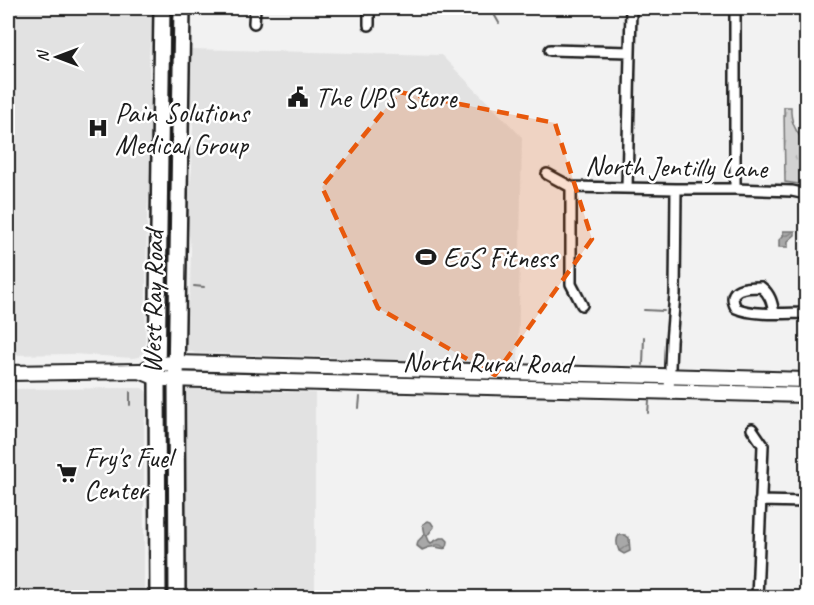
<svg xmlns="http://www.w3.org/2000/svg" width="814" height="605" viewBox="0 0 814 605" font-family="Caveat,sans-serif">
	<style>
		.built { fill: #e2e2e2 }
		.park { fill: url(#park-tufts); stroke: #777; stroke-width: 1.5 }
		.water { fill: url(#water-waves); stroke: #707070; stroke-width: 1.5 }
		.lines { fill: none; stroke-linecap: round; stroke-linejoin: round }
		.stream { stroke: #707070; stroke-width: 2 }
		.minor-casing { stroke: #1c1c1c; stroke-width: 14 }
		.secondary-casing { stroke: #1c1c1c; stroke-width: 18 }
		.primary-casing { stroke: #1c1c1c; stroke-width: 20 }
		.minor { stroke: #fff; stroke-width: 9 }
		.secondary { stroke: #fff; stroke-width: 14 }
		.primary { stroke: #fff; stroke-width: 15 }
		.marked { fill: #e8590c; fill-opacity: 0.2; stroke: #e8590c; stroke-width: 4.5; stroke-dasharray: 12 8; stroke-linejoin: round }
		.labels { text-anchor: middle; stroke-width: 5; stroke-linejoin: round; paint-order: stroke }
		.poi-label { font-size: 28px; fill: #1c1c1c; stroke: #fff; text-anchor: start }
		.street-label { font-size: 28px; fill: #1c1c1c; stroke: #fff }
	</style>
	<defs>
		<pattern id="park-tufts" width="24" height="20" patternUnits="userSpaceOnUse" patternTransform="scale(1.5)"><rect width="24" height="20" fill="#d2d2d2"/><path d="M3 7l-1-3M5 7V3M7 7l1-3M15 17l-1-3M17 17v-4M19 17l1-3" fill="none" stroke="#b4b4b4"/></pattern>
		<pattern id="water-waves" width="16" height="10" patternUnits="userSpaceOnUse" patternTransform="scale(1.5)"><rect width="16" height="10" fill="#a8a8a8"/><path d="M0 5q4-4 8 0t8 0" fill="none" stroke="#888"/></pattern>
	</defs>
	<rect width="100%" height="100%" fill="#f2f2f2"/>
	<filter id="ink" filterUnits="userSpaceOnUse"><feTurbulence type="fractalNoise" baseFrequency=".0167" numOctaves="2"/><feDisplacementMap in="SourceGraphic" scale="12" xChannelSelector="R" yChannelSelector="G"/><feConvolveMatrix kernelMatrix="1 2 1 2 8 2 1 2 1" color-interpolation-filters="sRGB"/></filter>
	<g filter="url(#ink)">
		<!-- built -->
		<path class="built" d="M8,8H154L149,55L150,95L154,121L153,155L147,212L145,346L143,353L139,357L132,358L73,354L8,355Z
			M189,49L441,55L522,137L518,367L482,366L445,361L405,360L377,364L337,357L195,353L187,350L185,344V326L190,289L191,249L187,218L188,203L192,168L193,126L189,96Z
			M197,385L252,391L315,393V597H186L185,392L190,387Z
			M137,388H142L146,391L149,398L144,423V597H8V389Z"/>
		<!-- park -->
		<path class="park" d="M784,107H791C790,122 796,133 806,143V185L785,182Z"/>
		<!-- water -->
		<path class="water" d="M783,231H795V235L788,241V247H779V240L783,236Z
			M428,521L431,522L434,527L427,536L429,541L431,543L440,538H445L448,541C447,555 439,545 431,547C428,547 425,549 422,550L417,546L418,541L425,534L423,524Z
			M619,535H625L629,538L630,551L624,554L619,551C617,546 615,540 619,535Z"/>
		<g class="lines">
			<!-- stream -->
			<path class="stream" d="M495,16L499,23
				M194,286L204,287
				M644,310L664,311
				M643,365L644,337
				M130,405V392
				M359,408L360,397
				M648,413L649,401"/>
			<!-- minor casing -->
			<g class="minor-casing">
				<path id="minor" d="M369,8V25
					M735,8V189
					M254,23L255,8
					M550,50L630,52
					M547,174L571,187L676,189H735L792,191L806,194
					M571,187V284L582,305
					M627,188L631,8
					M774,313C772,302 770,294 761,287C747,287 725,287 736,308C753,316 787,313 806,313
					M669,392L671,342L675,294L676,189
					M752,429L763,445L757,598
					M760,501L806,502"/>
			</g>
			<!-- secondary casing -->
			<g class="secondary-casing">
				<path id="secondary" d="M147,368L157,364L177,363L806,380
					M8,373L140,371L157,378L166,379L806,395"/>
			</g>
			<!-- primary casing -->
			<g class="primary-casing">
				<path id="primary" d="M158,598L157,378L162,8
					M177,598L176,379L182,8"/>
			</g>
			<!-- minor -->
			<use href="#minor" class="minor"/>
			<!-- secondary -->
			<use href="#secondary" class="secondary"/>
			<!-- primary -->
			<use href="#primary" class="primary"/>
		</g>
	</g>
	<!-- marked area -->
	<path class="marked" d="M399,92L555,123L592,239L495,375L378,308L322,187Z"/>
	<!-- icons -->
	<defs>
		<g id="civic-bare" transform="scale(1.62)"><path d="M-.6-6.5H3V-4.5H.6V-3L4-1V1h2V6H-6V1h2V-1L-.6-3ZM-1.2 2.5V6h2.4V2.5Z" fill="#1c1c1c" stroke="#fff" stroke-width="2.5" paint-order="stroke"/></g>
		<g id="hospital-bare" transform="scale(1.62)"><path d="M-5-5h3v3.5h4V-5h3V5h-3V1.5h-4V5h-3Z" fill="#1c1c1c" stroke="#fff" stroke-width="2.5" paint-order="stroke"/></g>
		<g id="stadium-bare" transform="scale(1.62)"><path d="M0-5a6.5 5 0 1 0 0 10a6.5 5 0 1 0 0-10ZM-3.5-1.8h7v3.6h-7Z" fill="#1c1c1c" stroke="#fff" stroke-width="2.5" paint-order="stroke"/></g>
		<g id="supermarket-bare" transform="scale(1.62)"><path d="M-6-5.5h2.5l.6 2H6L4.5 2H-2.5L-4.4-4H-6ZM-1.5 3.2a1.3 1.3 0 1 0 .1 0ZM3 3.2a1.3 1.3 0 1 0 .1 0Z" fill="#1c1c1c" stroke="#fff" stroke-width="2.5" paint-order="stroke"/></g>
	</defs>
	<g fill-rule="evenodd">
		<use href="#civic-bare" x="298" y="97"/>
		<use href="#hospital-bare" x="98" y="128"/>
		<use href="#stadium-bare" x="426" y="257"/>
		<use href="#supermarket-bare" x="67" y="473"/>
	</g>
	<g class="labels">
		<!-- poi labels -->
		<g class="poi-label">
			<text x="315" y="107">The UPS Store</text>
			<text x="115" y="122">Pain Solutions<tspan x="115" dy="32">Medical Group</tspan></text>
			<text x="443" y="267">EōS Fitness</text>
			<text x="84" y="467">Fry's Fuel<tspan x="84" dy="32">Center</tspan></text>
		</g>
		<!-- street labels -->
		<g class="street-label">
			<text transform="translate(676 166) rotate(1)" y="10">North Jentilly Lane</text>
			<text transform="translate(152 302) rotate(-89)" y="10">West Ray Road</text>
			<text transform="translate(487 362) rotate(1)" y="10">North Rural Road</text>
		</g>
	</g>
	<!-- margin -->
	<rect width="814" height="605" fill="none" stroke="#fff" stroke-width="30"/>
	<rect x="15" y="15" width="784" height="575" fill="none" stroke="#1c1c1c" stroke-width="2" filter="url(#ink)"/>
	<!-- north arrow -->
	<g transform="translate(57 57) rotate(270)" stroke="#ffffff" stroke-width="4.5" paint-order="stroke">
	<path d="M0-4.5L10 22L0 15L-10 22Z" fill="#1c1c1c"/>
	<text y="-9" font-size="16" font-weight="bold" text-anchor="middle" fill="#1c1c1c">N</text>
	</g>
</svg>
